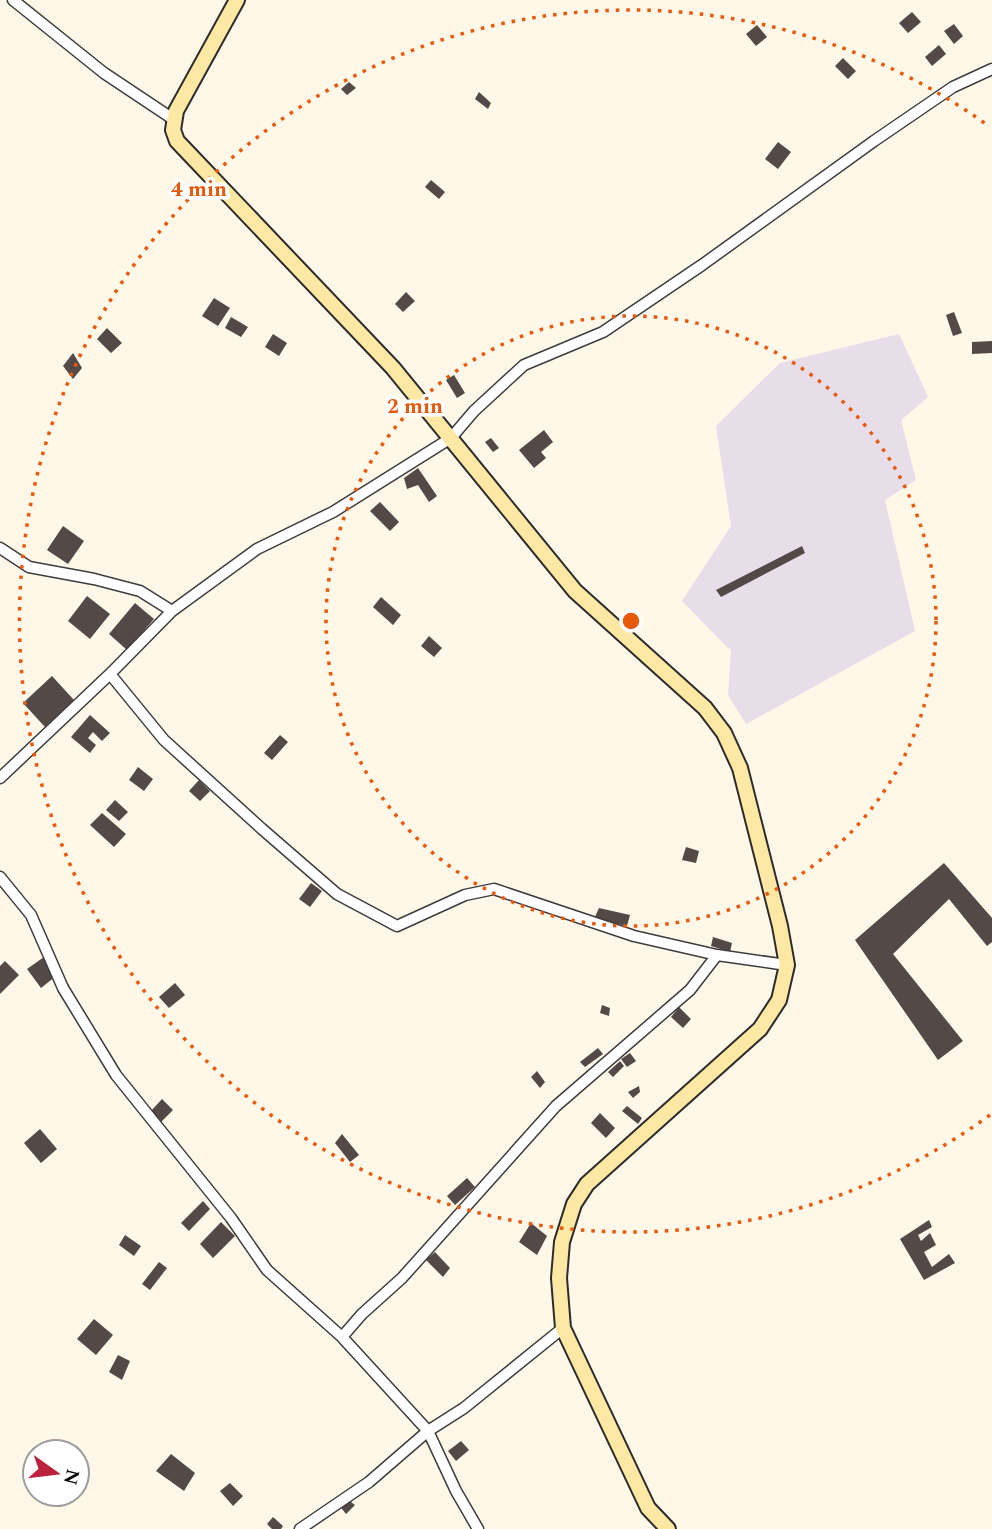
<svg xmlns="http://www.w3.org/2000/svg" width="992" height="1529" viewBox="0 0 992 1529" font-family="Spectral,serif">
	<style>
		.industrial { fill: #e7deea }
		.building { fill: #534a47 }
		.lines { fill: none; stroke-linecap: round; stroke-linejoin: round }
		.minor-casing { stroke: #3d3d3d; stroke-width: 13 }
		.secondary-casing { stroke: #2c2c2c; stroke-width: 18 }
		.minor { stroke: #fff; stroke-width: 10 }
		.secondary { stroke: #ffe8a3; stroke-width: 14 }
		.ring { fill: none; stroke: #e8590c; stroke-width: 3.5; stroke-dasharray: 3.5 7 }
		.centre { fill: #e8590c; stroke: #fff; stroke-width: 3.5 }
		.ring-label { font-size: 21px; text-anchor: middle; font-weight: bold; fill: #e8590c; stroke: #fff; stroke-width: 7; stroke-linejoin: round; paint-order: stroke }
	</style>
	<rect width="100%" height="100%" fill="#fff7e8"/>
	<!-- industrial -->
	<path class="industrial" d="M899,334L928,397L901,420L916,480L885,500L915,631L746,724L728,695L731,651L682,601L731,526L716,426L780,363Z"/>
	<!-- building -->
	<path class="building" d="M912,12L921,22L908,33L899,23Z
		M954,24L963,36L954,44L944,31Z
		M757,25L767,37L756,46L746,34Z
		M939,45L946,54L932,66L925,57Z
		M843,58L856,71L848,79L835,66Z
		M349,82L356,88L347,95L341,89Z
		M479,92L491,103L488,109L475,99Z
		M778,142L791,152L778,169L765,159Z
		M431,180L445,192L439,199L425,187Z
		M406,292L415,301L403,312L395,304Z
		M214,298L230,308L218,326L202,316Z
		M954,312L962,333L953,336L946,315Z
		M231,317L248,327L241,337L225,328Z
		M107,328L122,343L111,353L97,339Z
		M273,334L287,343L279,356L265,347Z
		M992,341V353L972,354V342Z
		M73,353L82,368L73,379L63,366Z
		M454,375L465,393L457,398L446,380Z
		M544,430L553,442L541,452L546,458L534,468L519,450Z
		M491,438L499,448L493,452L485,442Z
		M418,468L437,496L429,502L418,485L407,489L404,478Z
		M380,502L399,522L390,531L370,511Z
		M63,526L84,541L68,564L47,550Z
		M802,546L805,553L721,597L716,590Z
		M87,596L110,614L90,639L68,621Z
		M381,597L401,615L393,625L373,607Z
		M135,603L154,619L127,650L109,634Z
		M429,636L442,648L434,657L421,646Z
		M52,676L74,700L45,727L23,703Z
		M90,715L110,733L102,741L93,732L88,738L96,745L90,753L71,737Z
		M280,735L288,742L272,760L264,753Z
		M138,767L153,779L144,791L129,780Z
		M199,780L210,791L200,801L189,791Z
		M115,800L128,812L119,821L106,810Z
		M102,813L126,834L114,847L90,825Z
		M686,847L699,851L696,863L682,860Z
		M944,863L992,918V942L987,946L949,899L893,954L963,1041L938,1060L855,940Z
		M311,883L322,891L310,907L299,899Z
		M599,908L630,915L627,926L594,919Z
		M713,937L732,943L730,952L711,946Z
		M44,957L56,976L41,988L27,969Z
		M5,961L19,975L0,994V966Z
		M175,983L185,995L169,1008L159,997Z
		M602,1005L610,1008L609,1016L600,1013Z
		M679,1007L691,1019L683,1028L671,1017Z
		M598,1048L603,1054L585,1067L580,1062Z
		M630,1053L636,1061L627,1067L621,1059Z
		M620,1061L624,1066L613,1077L608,1072Z
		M537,1071L545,1082L540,1088L531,1077Z
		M639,1086L640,1092L633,1098L628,1092Z
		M162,1099L173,1110L161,1122L151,1111Z
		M627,1106L642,1118L638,1124L622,1111Z
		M600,1113L615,1128L606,1138L591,1123Z
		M40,1129L57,1149L41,1163L24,1143Z
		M342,1134L359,1155L350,1162L335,1143Z
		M467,1178L475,1187L455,1205L447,1196Z
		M203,1201L210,1209L189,1231L181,1223Z
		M929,1220L932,1227L918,1235L921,1241L930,1233L936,1245L924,1252L932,1267L949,1254L955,1263L924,1280L900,1239Z
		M221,1222L235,1236L213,1258L200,1244Z
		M531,1223L547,1236L537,1255L519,1242Z
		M125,1235L141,1246L134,1256L119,1245Z
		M435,1252L450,1268L443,1277L426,1260Z
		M159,1262L167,1268L150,1290L142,1284Z
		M94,1319L113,1335L96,1355L77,1339Z
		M118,1355L130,1361L122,1380L109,1372Z
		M461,1441L469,1450L456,1461L448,1451Z
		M171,1454L195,1473L184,1491L156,1471Z
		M230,1483L243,1496L233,1506L220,1491Z
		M347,1499L355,1505L346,1514L339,1505Z
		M273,1517L283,1526L281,1529H272L267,1524Z"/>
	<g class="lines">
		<!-- minor casing -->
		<g class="minor-casing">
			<path id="minor" d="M13,0L104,73L173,119
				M0,548L29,567L94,579L140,591L172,611
				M110,674L164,740L262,829L337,894L397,926L465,895L494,889L634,936L717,955L787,965
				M0,778L110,674L172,611L257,549L333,512L451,438L474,411L524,365L603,332L702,265L874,141L953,87L992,69
				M0,877L31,915L63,988L116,1075L231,1218L267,1270L342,1337L428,1431L456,1491L478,1529
				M342,1337L362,1314L402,1278L556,1106L690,990L717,955
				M300,1529L369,1482L428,1431L464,1408L563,1328"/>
		</g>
		<!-- secondary casing -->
		<g class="secondary-casing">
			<path id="secondary" d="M237,0L176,111L173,130L177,141L393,368L575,591L705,708L724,733L740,768L780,926L787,965L779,1000L760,1029L587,1184L574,1204L562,1242L559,1278L563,1328L648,1508L668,1529"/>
		</g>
		<!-- minor -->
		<use href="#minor" class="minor"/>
		<!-- secondary -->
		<use href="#secondary" class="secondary"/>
	</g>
	<!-- distance rings -->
	<g class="ring">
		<circle cx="631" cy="621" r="305"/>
		<path d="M990 1115A611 611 0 1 1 990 127"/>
	</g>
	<circle cx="631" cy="621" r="10" class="centre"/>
	<g class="ring-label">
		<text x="199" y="196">4 min</text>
		<text x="415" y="413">2 min</text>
	</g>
	<!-- north arrow -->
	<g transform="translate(56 1473) rotate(104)"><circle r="33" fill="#ffffff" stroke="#9d9d9d" stroke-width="2"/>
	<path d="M0-5L12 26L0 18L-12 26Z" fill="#bc213d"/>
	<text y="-10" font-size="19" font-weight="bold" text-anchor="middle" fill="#0a0a0a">N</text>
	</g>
</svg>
